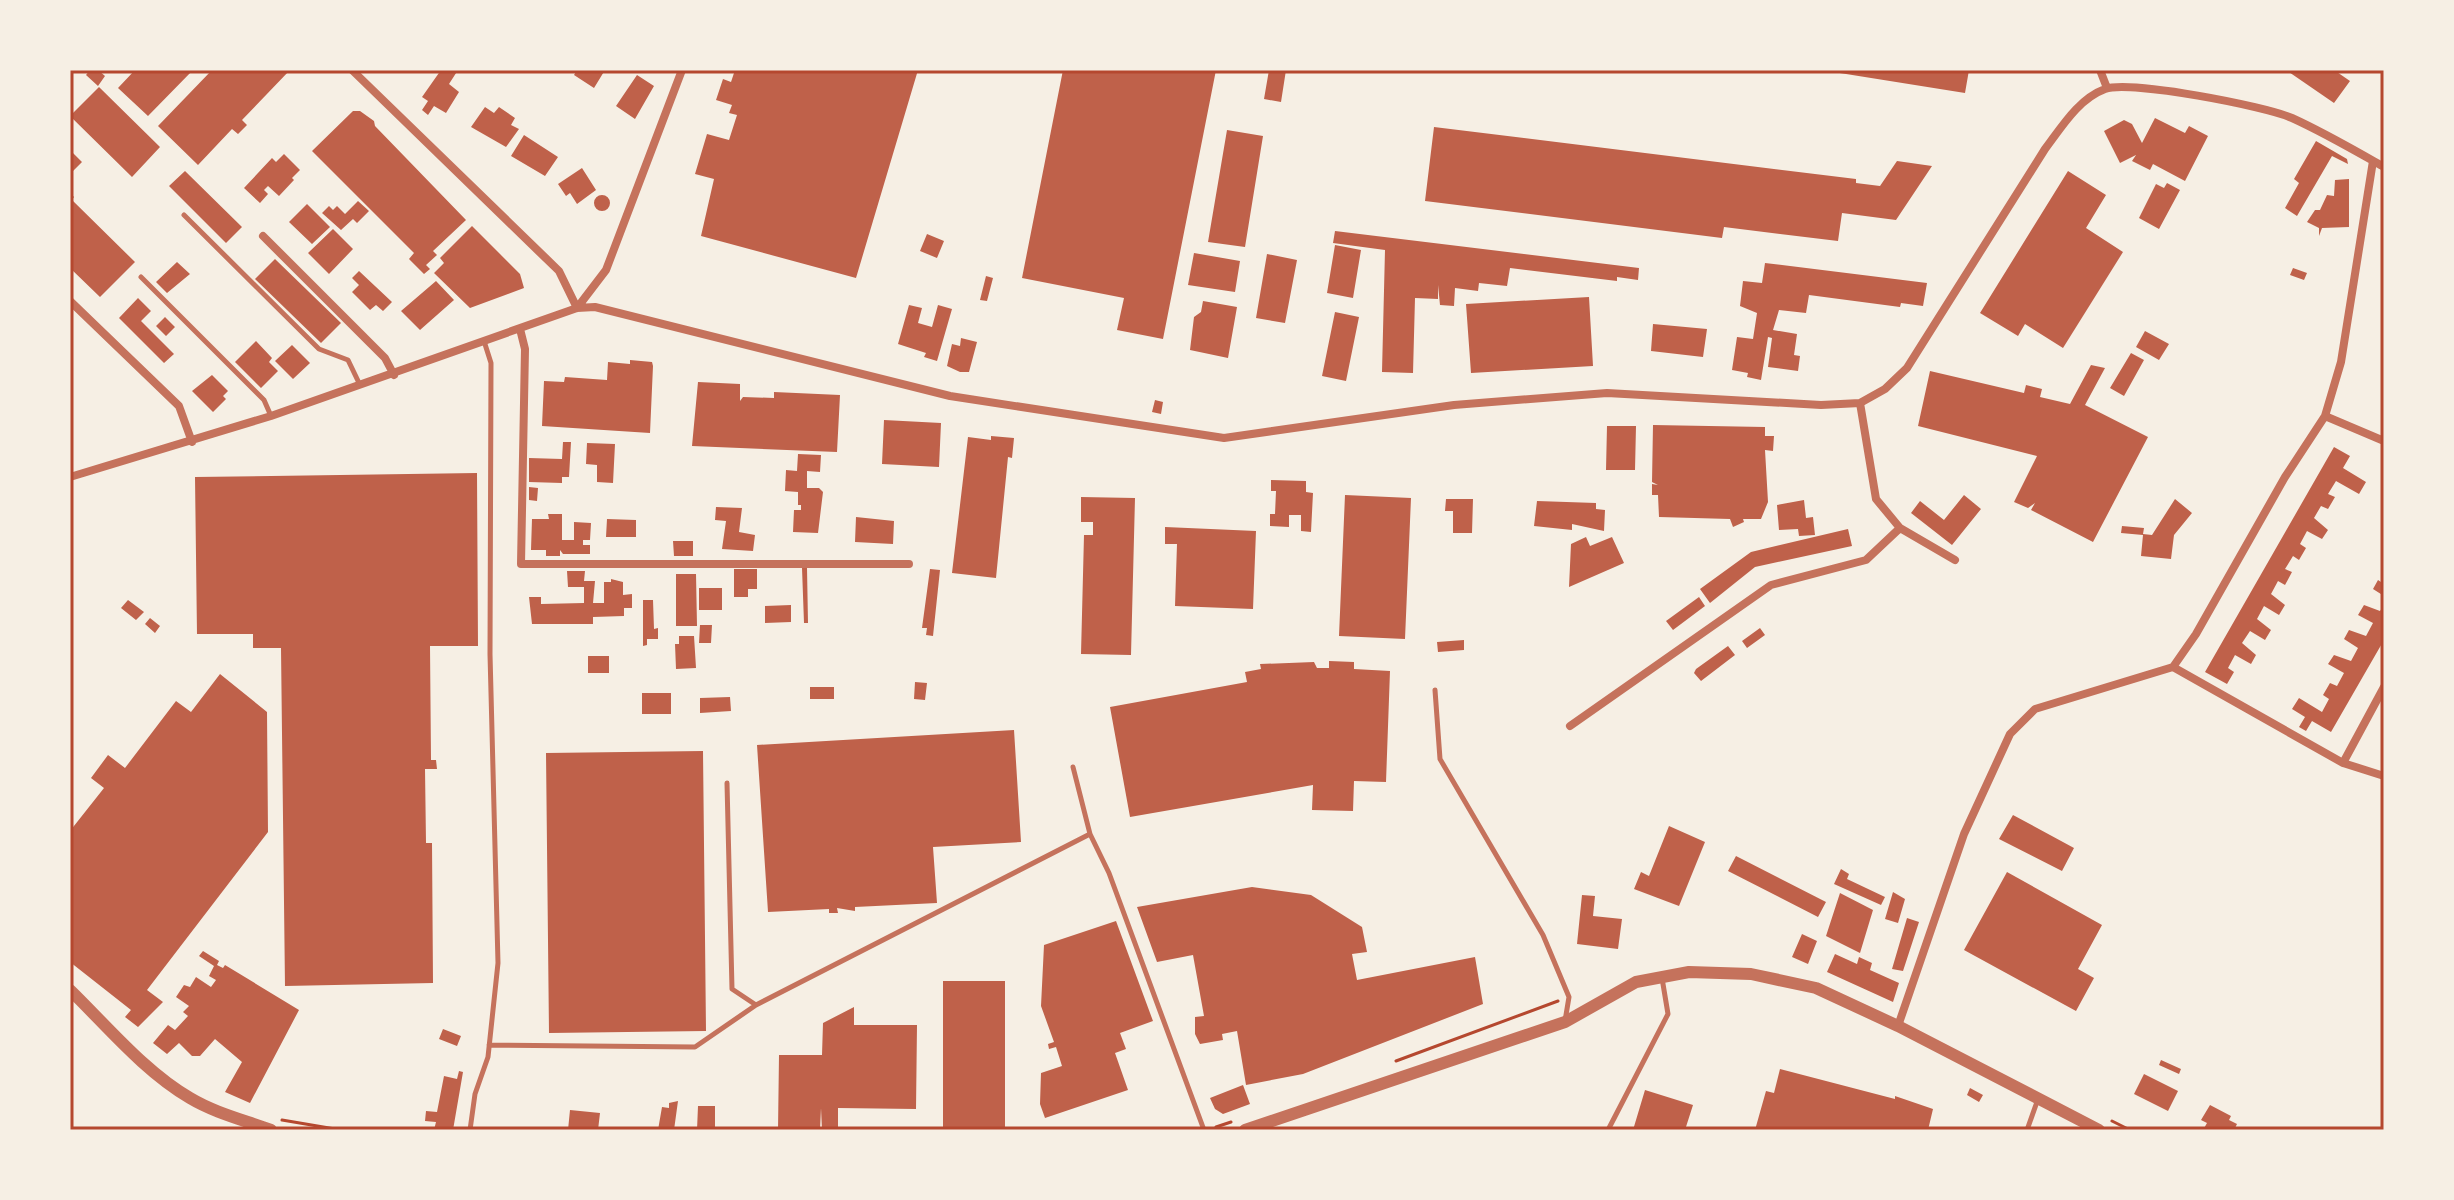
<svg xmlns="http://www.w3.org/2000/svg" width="2454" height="1200" viewBox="0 0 2454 1200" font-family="'DM Sans',sans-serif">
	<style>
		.building { fill: #bf614a }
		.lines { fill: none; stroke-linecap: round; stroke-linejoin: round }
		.path { stroke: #b5482f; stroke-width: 3 }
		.service { stroke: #c5725c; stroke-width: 5 }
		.minor { stroke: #c5725c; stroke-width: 8 }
		.tertiary { stroke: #c5725c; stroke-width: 12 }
		.neatline { fill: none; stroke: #b5482f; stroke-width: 3 }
	</style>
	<rect width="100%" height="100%" fill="#f6efe4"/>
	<!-- building -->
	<path class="building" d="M90,70H98L105,76L98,86L86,75Z
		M135,70H193L148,116L118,88Z
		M212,70H290L242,120L247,125L238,134L232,129L198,165L158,126Z
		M441,70H458L449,84L459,92L446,113L434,106L428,115L422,110L428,101L422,97Z
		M577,70H605L594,88L574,75Z
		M735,70H918L856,278L701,236L714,179L695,174L707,134L729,140L737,115L729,113L732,105L716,100L723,79L731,82Z
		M1063,70H1216L1163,339L1117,330L1124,298L1022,278Z
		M1269,70H1286L1281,102L1264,99Z
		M1821,70H1969L1965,93Z
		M2286,70H2334L2350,81L2334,103Z
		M637,75L654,86L635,119L616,106Z
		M99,87L160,147L132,177L70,116Z
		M485,107L494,113L499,107L515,118L511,125L519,129L506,147L471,127Z
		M353,111H360L374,121L375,126L466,220L433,251L437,255L426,265L430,269L424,274L409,259L414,253L312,151Z
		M2155,118L2185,133L2189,126L2208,136L2185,181L2153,164L2150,170L2132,161L2136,155L2120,163L2104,131L2124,120L2132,124L2142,143Z
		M1434,127L1856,179V183L1880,186L1897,161L1932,166L1896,220L1842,213L1838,241L1724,227L1722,238L1425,201Z
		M1227,130L1263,136L1245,247L1208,242Z
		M524,135L558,157L545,176L511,156Z
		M2316,141L2347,159L2348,164L2332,156L2297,216L2285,208L2299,183L2294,179Z
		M70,150L82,162L70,174Z
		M284,154L300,170L292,178L294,180L279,196L268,186L264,190L268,194L260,203L244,188L272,158L276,162Z
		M582,168L596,190L577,204L570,193L566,196L558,184Z
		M185,171L242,227L226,243L169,186Z
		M2068,171L2106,195L2086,228L2123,252L2063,348L2025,324L2018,336L1980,313Z
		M2349,179V227L2322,228L2319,236V228L2307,222L2315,210H2320L2327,195L2334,196L2335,180Z
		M2167,183L2180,190L2159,229L2139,218L2156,184L2164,188Z
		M70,193L74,197L72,200L135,262L100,297L70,268Z
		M594 203a8 8 0 1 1 16 0a8 8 0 1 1-16 0Z
		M358,201L369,211L357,223L353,219L341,230L322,213L329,206L333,210L337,206L345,214Z
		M307,204L330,227L312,244L289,222Z
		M472,226L520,274L524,288L470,308L434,273L444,263L440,258Z
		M333,229L353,249L329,274L308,253Z
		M1335,231L1639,268L1638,280L1617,277V281L1510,268L1507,286L1479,283L1478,291L1455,288L1454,306L1440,305L1438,285V299L1415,298L1413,373L1382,372L1385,250L1333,243Z
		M927,234L944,241L937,258L920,251Z
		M1335,245L1361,250L1353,298L1327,293Z
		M1194,253L1240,261L1235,292L1188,285Z
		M1267,254L1297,260L1285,323L1256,318Z
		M275,259L341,323L321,343L255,279Z
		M177,262L190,274L167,293L156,282Z
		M1765,263L1927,283L1923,306L1901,303L1900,307L1809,295L1806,313L1779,310L1773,330L1797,334L1794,355L1800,356L1798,371L1768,367L1772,338L1768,337L1761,380L1747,377L1748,373L1732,370L1737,337L1753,339L1757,313L1740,306L1743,281L1762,283Z
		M2293,268L2307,273L2304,280L2290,275Z
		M359,271L392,302L383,311L376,305L370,310L352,292L359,285L352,278Z
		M986,276L993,278L987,301L980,300Z
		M436,281L454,300L420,330L401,311Z
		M1589,297L1593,366L1471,373L1466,304Z
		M138,298L151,311L141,321L174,354L164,363L119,318Z
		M1203,301L1237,307L1228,358L1190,350L1194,317L1201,312Z
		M909,305L922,308L918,323L932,327L938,305L952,309L937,361L924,357L926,353L898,344Z
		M1335,312L1359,317L1346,381L1322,376Z
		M165,317L175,327L166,336L156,326Z
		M1653,324L1707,329L1703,357L1651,351Z
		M2145,331L2169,344L2159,360L2136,347Z
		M961,338L977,342L969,372H960L947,366L952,344L960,346Z
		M256,341L272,358L269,362L278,371L261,388L235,362Z
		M292,345L310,363L293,379L275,361Z
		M2131,353L2144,360L2124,396L2110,388Z
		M630,360L652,362L653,366L650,433L542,426L544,381L564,382L565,377L607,380L608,362L630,364Z
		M2091,365L2105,368L2085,405L2148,437L2093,542L2031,510L2035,503L2028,508L2014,502L2037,456L1918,426L1930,371L2024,393L2026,385L2042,389L2040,397L2070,404Z
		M212,375L228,391L223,396L226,399L213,412L192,391Z
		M698,382L740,384V401L743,397L774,398V392L840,395L837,452L692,446Z
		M1155,400L1163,402L1161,414L1152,412Z
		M884,420L941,423L939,467L882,464Z
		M1653,425L1765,427V436H1774L1773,451L1765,450L1768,502L1761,519H1743L1744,522L1733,527L1730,519L1659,517L1658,495H1652V484L1658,485L1652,482Z
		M1607,426H1636L1635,470H1606Z
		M991,436L1014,438L1012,458L1008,457L996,578L952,573L968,437L991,440Z
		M563,442H571L569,477H562V483L529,482V458L562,459Z
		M587,443L615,444L613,483L597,482V465L586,464Z
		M2334,447L2350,456L2343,468L2366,482L2359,494L2336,481L2328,494L2335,497L2328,509L2321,506L2314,518L2328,530L2322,539L2307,531L2300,544L2306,548L2299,560L2293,556L2285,569L2292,572L2285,585L2278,581L2271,594L2285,605L2279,615L2264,606L2257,619L2271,630L2265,640L2250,631L2242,643L2256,655L2251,664L2235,655L2228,668L2234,672L2227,684L2205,672Z
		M798,454L821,455L820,472L807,471V488H819L823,492L818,533L793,532L794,510H801V505H798V492L785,491L786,470L797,471Z
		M477,473L478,646H430L431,760H436L437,769H425L426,843H432L433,983L285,986L281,648H253V634H197L195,477Z
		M1271,480L1306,481V492L1313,493L1311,532L1301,531V515H1289V527L1270,526V514H1275L1276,491H1271Z
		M529,487L538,488L537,501L529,500Z
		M1345,495L1411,498L1405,639L1339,636Z
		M1964,495L1981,509L1952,545L1911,513L1920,501L1944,520Z
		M1081,497L1135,498L1131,655L1081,654L1084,535H1093V522H1081Z
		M1446,499H1473L1472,533H1453V511H1445Z
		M2175,499L2192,513L2174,535L2171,559L2141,556L2143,535L2121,533L2122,526L2144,528L2143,534L2152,535Z
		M1804,500L1806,518L1813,517L1815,535L1799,536L1798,529L1779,530L1777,505Z
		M1537,501L1596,503V509L1605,510L1604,531L1572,524V530L1534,526Z
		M716,507L742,508L739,532L755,535L753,551L722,549L726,521L715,520Z
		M548,514H562V540H574V522L591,523L590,540H583V545H590V554H563L560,550V556H546V550H531L532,519H549Z
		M856,517L894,521L893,544L855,542Z
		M607,519L636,520V537H606Z
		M1165,527L1256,531L1253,609L1175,606L1177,544H1165Z
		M1848,529L1852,546L1755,567L1710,603L1700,589L1751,552Z
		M1586,537L1590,546L1612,537L1624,563L1569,587L1571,544Z
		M673,541H693V556H674Z
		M802,568H807L808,623H804Z
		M734,569H757V589H748V597H734Z
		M930,569L940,570L933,636L926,635L927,628H922Z
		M567,571H585L584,581H595L593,603H604V582H611V579L623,582V595L632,594V608H624V616L593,617V624H532L529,597H541V604L584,603V587H568Z
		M676,574H696L697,626H676Z
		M2378,580L2384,584V596L2373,589Z
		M699,588H722V610H699Z
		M1699,597L1705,606L1673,630L1666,621Z
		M128,600L144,612L136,620L121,608Z
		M643,600H653L654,629L658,628V639H647V645L643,646Z
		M791,605V622L765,623V606Z
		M2364,605L2380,611L2384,605V640L2331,732L2312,721L2306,731L2299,727L2305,717L2292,709L2299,698L2322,712L2329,699L2323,695L2330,683L2337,686L2344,673L2328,664L2334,655L2351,661L2358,648L2344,639L2349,630L2366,636L2373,623L2358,615Z
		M150,618L160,626L155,633L145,624Z
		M700,625H712L711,643H699Z
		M1760,628L1765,635L1747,648L1742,641Z
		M679,636H694L696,668L676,669L675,644H679Z
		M1464,640V650L1438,652L1437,642Z
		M1728,646L1735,655L1701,681L1694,673L1696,669Z
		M588,656H609V673H588Z
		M1329,661L1354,662V669L1390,671L1386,782L1354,781L1353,811L1312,810L1313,785L1130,817L1110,707L1247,682L1245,672L1261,669L1260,664L1314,662L1317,668H1329Z
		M220,674L267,712L268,832L147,990L163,1002L138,1027L125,1017L131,1010L70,962V831L104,788L91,778L108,755L125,768L176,701L191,712Z
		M915,682L927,683L925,700L914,699Z
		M810,687H834V699H810Z
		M642,693H671V714H642Z
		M730,697L731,711L700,713V698Z
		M1014,730L1021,842L933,847L937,903L855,907V911L837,908L838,913H829V909L768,912L757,745Z
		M703,751L706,1031L549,1033L546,753Z
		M2013,815L2074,848L2062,871L1999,839Z
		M1669,826L1705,842L1679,906L1634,889L1641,872L1649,876Z
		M1736,856L1826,902L1818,917L1728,871Z
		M1841,869L1849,874L1847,879L1885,897L1881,905L1834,884Z
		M2007,872L2102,925L2078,969L2094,978L2076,1011L1964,950Z
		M1252,887L1311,895L1362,927L1367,952L1352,954L1357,980L1475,957L1483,1004L1303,1074L1246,1085L1237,1031L1222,1034L1223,1040L1200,1044L1195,1034V1017L1204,1016L1193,955L1157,962L1137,907Z
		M1893,892L1905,899L1898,923L1885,919Z
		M1840,893L1873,910L1860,953L1826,936Z
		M1582,895L1595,896L1593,916L1622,919L1618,949L1577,944Z
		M1907,918L1919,922L1903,971L1892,969Z
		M1116,921L1153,1021L1120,1033L1126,1049L1115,1053L1128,1090L1045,1118L1040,1104L1041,1073L1062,1066L1056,1047L1049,1049L1048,1044L1054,1042L1041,1006L1044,945Z
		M1802,934L1817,941L1808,964L1792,957Z
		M203,951L219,961L217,965L223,968L225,965L299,1010L250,1103L225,1092L242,1062L215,1039L200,1056H192L179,1043L167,1054L153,1043L168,1025L175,1030L188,1016L183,1012L189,1006L176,997L184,985L190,987L196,977L211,987L216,980L209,976L214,966L199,956Z
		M1835,954L1857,964L1859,957L1872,963L1870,970L1899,983L1893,1002L1827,972Z
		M943,981H1005V1127L943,1128Z
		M854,1007V1025H917L916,1109L838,1108V1130H822L821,1108L820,1130H778L779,1055H822L823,1023Z
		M443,1029L461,1036L457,1046L439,1039Z
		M2161,1060L2181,1069L2179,1074L2159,1065Z
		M1780,1069L1895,1099V1096L1933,1109L1928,1130H1755L1766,1091L1774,1093Z
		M459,1071L463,1072L453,1130H434L436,1122L425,1121L426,1111L437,1112L444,1076L457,1079Z
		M2144,1074L2178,1091L2168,1111L2134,1094Z
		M1243,1085L1250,1104L1223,1114L1215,1109L1210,1098Z
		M1970,1088L1983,1095L1979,1102L1967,1095Z
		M1645,1090L1693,1105L1685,1130H1633Z
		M678,1101L674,1130H658L662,1107L669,1108V1103Z
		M2210,1105L2231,1116L2229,1120L2237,1124L2234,1130H2203L2207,1123L2201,1120Z
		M698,1106H715V1130H697Z
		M570,1110L600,1113L598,1130H568Z"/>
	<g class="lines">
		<!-- path -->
		<path class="path" d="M1396,1061L1558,1001
			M282,1120L341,1130
			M2112,1121L2130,1130
			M1216,1127L1231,1122"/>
		<!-- service -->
		<path class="service" d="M184,215L319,349L348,360L360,385
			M141,277L264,400L271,416
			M1435,690L1440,759L1543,935L1569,997L1565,1021
			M1073,767L1090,834L1109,873L1204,1130
			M727,783L732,989L756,1005L1090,834
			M489,1045L695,1047L756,1005
			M470,1130L475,1094L488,1057L498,963L490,654L491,363L484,341
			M1608,1130L1668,1014L1662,978
			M2027,1130L2038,1099"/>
		<!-- minor -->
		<path class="minor" d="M352,70L559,271L577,308
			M2100,70L2107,88
			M263,236L385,358L394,375
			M70,301L179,406L192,442
			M577,308L606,270L682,70
			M520,329L525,349L521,564H909
			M1860,403L1876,499L1900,528L1955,560
			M2325,416L2384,441
			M70,477L271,416L577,308L595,307L950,396L1224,438L1454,405L1607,393L1821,405L1860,403L1885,389L1907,368L2045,149C2061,128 2078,99 2105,89C2130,80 2265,106 2292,118C2323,132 2354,150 2384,167
			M2173,667L2343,763L2384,776
			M1570,726L1771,585L1866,560L1900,528
			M2343,763L2384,687
			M1898,1026L1964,834L2010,734L2035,709L2173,667L2196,634L2285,477L2325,416L2341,362L2373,161"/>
		<!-- tertiary -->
		<path class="tertiary" d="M70,990C107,1026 145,1072 190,1098C215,1113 244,1120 271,1130
			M1245,1130L1565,1022L1636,982L1689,972L1751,974L1816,988L1898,1026L2099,1130"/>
	</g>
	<!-- border -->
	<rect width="2454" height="1200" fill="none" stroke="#f6efe4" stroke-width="144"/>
	<rect x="72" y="72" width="2310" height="1056" class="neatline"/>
</svg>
